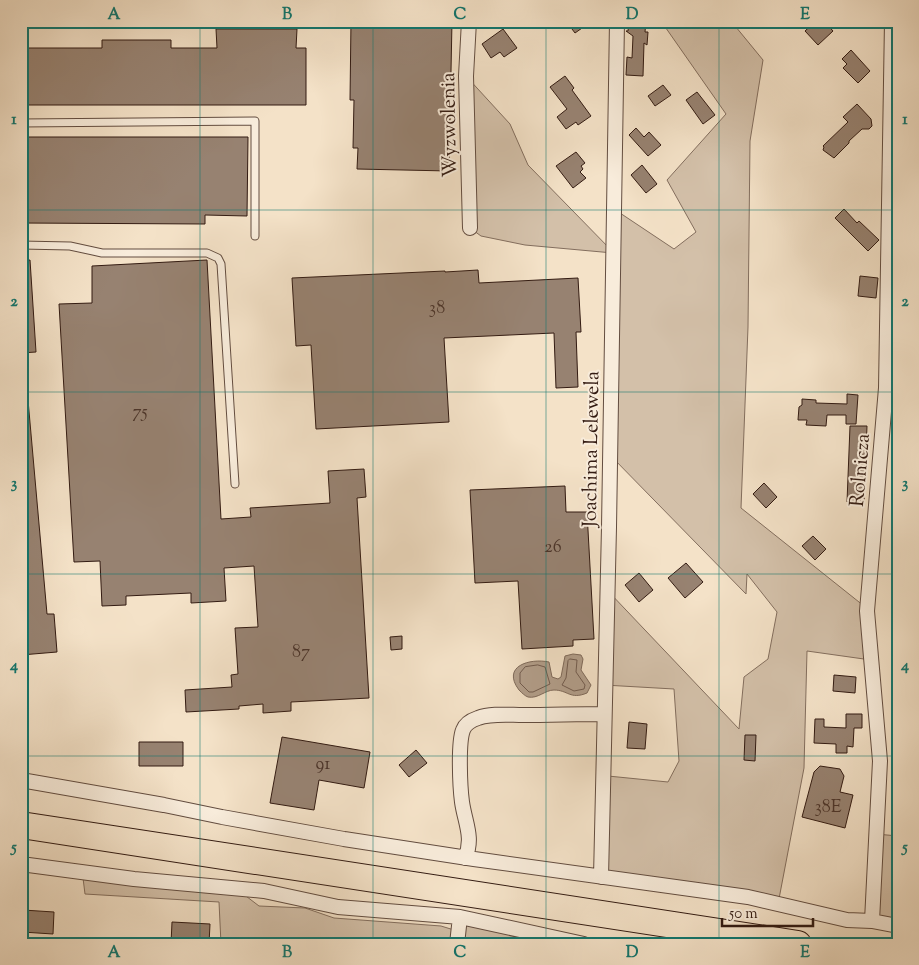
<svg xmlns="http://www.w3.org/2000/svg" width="919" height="965" viewBox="0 0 919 965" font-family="'Sorts Mill Goudy',serif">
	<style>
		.green { fill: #d3c0a9; stroke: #836e5e }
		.water { fill: #b29e8a; stroke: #7f6a5a }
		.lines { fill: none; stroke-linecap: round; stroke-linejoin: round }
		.shore { stroke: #725c4e; stroke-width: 1 }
		.building { fill: #978271; stroke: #331b12 }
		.lane-casing { stroke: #634d40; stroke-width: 9 }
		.street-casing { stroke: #634d40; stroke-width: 16 }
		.highway-casing { stroke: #331b12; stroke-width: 28 }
		.lane { stroke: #f8ecdb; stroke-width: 7 }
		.street { stroke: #f8ecdb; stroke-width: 14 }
		.highway { stroke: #f4e2c8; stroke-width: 26 }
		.grid { fill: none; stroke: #0f766e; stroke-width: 1; stroke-opacity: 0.55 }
		.labels { text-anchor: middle; stroke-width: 4; stroke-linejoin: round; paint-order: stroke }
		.number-label { font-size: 18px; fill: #4c352a }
		.street-label { font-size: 20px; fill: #331b12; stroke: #f8ecdb }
		.neatline { fill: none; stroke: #0f766e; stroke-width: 2 }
		.grid-label { font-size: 16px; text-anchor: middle; font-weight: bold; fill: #0f766e }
	</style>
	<rect width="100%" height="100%" fill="#f4e2c8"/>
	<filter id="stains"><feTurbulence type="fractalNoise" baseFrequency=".004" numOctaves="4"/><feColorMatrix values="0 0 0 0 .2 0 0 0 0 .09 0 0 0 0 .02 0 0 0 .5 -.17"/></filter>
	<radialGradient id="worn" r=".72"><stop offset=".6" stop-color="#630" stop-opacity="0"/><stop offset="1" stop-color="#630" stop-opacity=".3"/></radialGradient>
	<!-- green -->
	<path class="green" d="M661,21H731L763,60L750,141L748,327L741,508L864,606L871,660L807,651L804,768L778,904L610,873L607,867L608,776L668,782L679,761L674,689L604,685L607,590L739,729L744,677L768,659L777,612L747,574L746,594L610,455L613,253L525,245L481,236L470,228L466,76L510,124L528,165L613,252L614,209L674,249L696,232L667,180L726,114Z
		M876,834L898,836V926L872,921Z
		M83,878L242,893L259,906L305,908L334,918L441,926L454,930L456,944H221L219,902L85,894Z
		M460,917L584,944H458Z"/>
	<!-- water -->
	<path class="water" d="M573,654L581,655L583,659L581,670L591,685L587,693C570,700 568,690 554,690C545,690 538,699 528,697C525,696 522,693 519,690C501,666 530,658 549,662L552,677L558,679L561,677L565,656Z"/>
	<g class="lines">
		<!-- shore -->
		<path class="shore" d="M570,659L577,660L576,672L585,685L584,689L574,691L562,685L566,678L568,661Z
			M538,665L545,667L550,684L533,692H529L520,683V673L525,667Z"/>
	</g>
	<!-- building -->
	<path class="building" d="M351,21H452L449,171L357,169L358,148H353L354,100H350Z
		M566,21H592L575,33Z
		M629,21H646L645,32H648L647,45L644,43L643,76L626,75L627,57L632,58L633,36L626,31H628Z
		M816,21H824L833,31L818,45L805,31Z
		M216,29H297L296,48H306V105H21V48H102V40H171V48H217Z
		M503,29L517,48L504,57L500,52L491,58L482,44Z
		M851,50L870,71L858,83L843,68L847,64L842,59Z
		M565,76L574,88L572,90L591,116L578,125L576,122L566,129L557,117L567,109L550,87Z
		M663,85L671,95L655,106L648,96Z
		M697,92L715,115L703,124L686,100Z
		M857,104L871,119L872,126L869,129H862L849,141V143L834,158L823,150L824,147L823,146L848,122L843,117Z
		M636,128L644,137L649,132L661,145L648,156L629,135Z
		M21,137H248L247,216L205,215V224L21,223Z
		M576,152L585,163L581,166L583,169L580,172L586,178L573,188L556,166Z
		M642,165L657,184L646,193L631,175Z
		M844,209L857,223L859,221L879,240L868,251L835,218Z
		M30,260L36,352L21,353V261Z
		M207,260L221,519L251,517L250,508L330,503L328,471L364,469L366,497L357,498L369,698L291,702V711L263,713V704L239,706V709L186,712L185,690L232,687L231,675L238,674L235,628L258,627L254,566L224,568L226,601L191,603V593L126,596V605L102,606L100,561L74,562L59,304L92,303V266Z
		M478,270L479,283L578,278L581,332H576L578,387L556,388L554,333L444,338L449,422L316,429L311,345L296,346L292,278L445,271V272Z
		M860,276L878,278L876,298L858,296Z
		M847,394L858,395L856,424H846V415H827L826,426L806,425L807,420H798L799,407L802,405V399L816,400V403L847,404Z
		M28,400L47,614H54L57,652L21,655V401Z
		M850,426H867L864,502H847Z
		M764,483L777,497L766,508L753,494Z
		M565,486L566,512H587L594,639L573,640V646L522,649L518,581L475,583L470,490Z
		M813,536L826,549L815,560L802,546Z
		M686,563L703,582L685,598L668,578Z
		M639,573L653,590L639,602L625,585Z
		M402,636V649L391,650L390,637Z
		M834,675L856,677L855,693L833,691Z
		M846,714H862V728H854L853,747L847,746V753H836V744L814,743L815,719H824V727L846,728Z
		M629,722L647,724L645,749L627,748Z
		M745,735H756L755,761L744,760Z
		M282,737L370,752L364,788L319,780L314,810L270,803Z
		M139,742H183V766H139Z
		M416,750L427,763L409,777L399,765Z
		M820,766L840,769L844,776L840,792L853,795L845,828L802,817L814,772Z
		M23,910L54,912L53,934L22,932Z
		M172,922L210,924L209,944H171Z"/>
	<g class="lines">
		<!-- lane casing -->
		<g class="lane-casing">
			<path id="lane" d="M21,123L255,121V236
				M21,245L70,246L102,253H207L218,258L221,264L235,484"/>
		</g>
		<!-- street casing -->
		<g class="street-casing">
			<path id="street" d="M469,21L466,76L470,228
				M21,780L164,805L222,817L344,839L474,859L748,897L847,920L872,921L898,926
				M465,858C474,838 465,823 462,802C460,787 458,743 463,730C465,724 472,720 478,718C491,713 509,715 523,715C550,715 577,714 604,714
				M21,864L134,879L264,891L338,907L460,917L584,944
				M601,877L609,527L617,21
				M872,921L880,761L867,611L886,388L892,21
				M457,944L460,917"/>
		</g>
		<!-- highway casing -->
		<g class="highway-casing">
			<path id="highway" d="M21,825L798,944"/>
		</g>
		<!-- lane -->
		<use href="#lane" class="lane"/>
		<!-- street -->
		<use href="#street" class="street"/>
		<!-- highway -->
		<use href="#highway" class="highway"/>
	</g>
	<!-- grid -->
	<path class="grid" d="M200,21V944M373,21V944M546,21V944M719,21V944M21,210H898M21,392H898M21,574H898M21,756H898"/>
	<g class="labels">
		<!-- number labels -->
		<g class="number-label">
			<text x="437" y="313">38</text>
			<text x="140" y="417">75</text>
			<text x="553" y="552">26</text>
			<text x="301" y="657">87</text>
			<text x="323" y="769">91</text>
			<text x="828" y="812">38E</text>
		</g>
		<!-- street labels -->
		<g class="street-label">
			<text transform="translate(448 125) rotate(-91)" y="7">Wyzwolenia</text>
			<text transform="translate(590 449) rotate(-89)" y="7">Joachima Lelewela</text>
			<text transform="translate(859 470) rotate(-85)" y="7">Rolnicza</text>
		</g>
	</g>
	<!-- margin -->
	<rect width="919" height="965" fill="none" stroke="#f4e2c8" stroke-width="55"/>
	<!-- scale -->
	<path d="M722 918v8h91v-8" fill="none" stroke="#331b12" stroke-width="2.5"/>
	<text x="729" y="918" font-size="15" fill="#331b12" stroke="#f8ecdb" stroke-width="4" paint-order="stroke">50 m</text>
	<rect x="28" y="28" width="864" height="910" class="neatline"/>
	<g class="grid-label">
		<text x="114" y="19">A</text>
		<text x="287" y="19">B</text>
		<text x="460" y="19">C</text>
		<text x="632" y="19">D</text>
		<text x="805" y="19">E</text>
		<text x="14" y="124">1</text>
		<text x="905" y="124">1</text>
		<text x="14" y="306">2</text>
		<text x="905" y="306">2</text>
		<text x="14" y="488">3</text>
		<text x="905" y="488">3</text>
		<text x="14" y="670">4</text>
		<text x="905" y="670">4</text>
		<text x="14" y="852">5</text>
		<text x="905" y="852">5</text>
		<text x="114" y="957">A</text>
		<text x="287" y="957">B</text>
		<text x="460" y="957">C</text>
		<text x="632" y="957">D</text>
		<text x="805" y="957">E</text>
	</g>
	<rect width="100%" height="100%" filter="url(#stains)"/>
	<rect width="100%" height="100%" fill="url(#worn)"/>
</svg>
